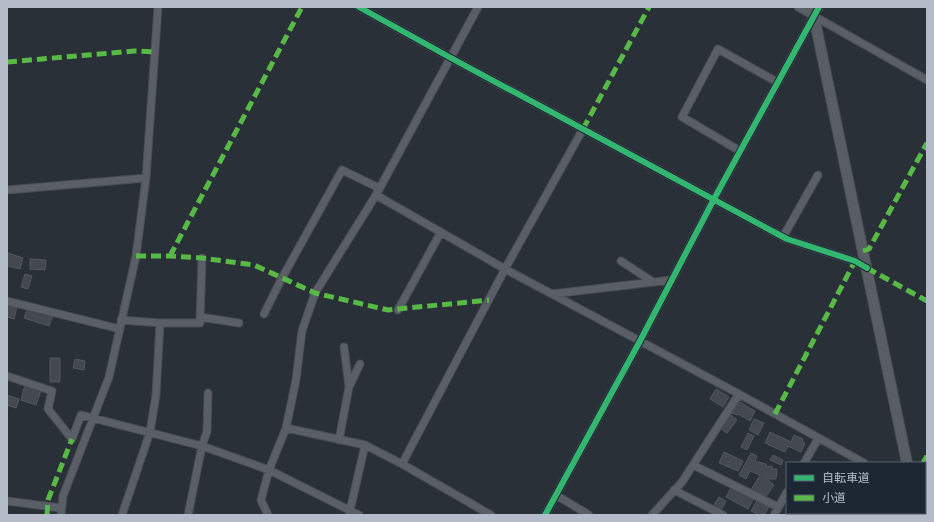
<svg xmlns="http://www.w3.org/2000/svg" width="934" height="522" viewBox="0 0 934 522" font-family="Jost,'Noto Sans JP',sans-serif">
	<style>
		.building { fill: #444950; stroke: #52575f }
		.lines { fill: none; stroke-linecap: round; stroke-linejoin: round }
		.street-casing { stroke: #484c53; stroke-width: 9 }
		.secondary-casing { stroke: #484c53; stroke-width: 12 }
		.street { stroke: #5a5e66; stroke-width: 7 }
		.secondary { stroke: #595d64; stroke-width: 10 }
		.quiet { stroke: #58b947; stroke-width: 5; stroke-dasharray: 10 5; stroke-linecap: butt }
		.cycleway-casing { stroke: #1d2633; stroke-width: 8 }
		.cycleway { stroke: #33b770; stroke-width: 6 }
	</style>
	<rect width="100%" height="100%" fill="#2a3038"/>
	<!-- building -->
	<path class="building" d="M8,253L23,258L20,269L7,266Z
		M30,259L46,260L45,270L30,269Z
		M25,274L32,276L28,289L21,287Z
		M7,305L17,307L14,319L7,317Z
		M28,307L53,315L49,326L24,318Z
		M50,358H60V382H50Z
		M75,359L85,361L84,370L73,368Z
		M25,385L41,390L36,405L21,400Z
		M716,389L729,397L723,407L710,399Z
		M7,395L19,399L16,408L7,405Z
		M738,401L755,411L750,421L738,414L737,415L732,413Z
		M731,415L737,420L727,433L721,429Z
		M754,419L764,423L758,435L749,430Z
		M770,432L791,442L794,435L803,439L802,441L805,443L801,452L788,446L785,452L765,443Z
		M748,433L754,436L747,450L741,447Z
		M724,452L743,461L738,471L719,463Z
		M751,453L757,456L755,461L766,464V467L772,466V469H777L776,479H767L774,485L765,498L751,490L760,475L750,471L746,479L739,475Z
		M773,455L783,460L781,465L770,460Z
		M732,486L754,498L748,509L726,497Z
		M719,497L726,501L720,512L712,508Z
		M757,501L769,507L764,515H759L751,511Z"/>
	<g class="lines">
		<!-- street casing -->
		<g class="street-casing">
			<path id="street" d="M359,7L451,58L787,239L855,261L867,268
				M798,7L927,80
				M740,151L682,117L718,49L777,82
				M7,190L146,178
				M376,195L505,269L552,294L671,280
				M783,237L818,175
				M621,261L653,282
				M552,294L739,394L864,463
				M7,301L120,329
				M398,310L441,232
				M264,314L282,278L342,170L379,188
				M200,317L239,323
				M121,320L160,323H200L202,258
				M7,376L52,391L48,409L72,439L81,415L202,446L269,470L359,515
				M349,387L360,364
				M286,428L365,445
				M339,440L349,387L344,347
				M804,463L818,439
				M402,464L505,269L583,129
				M693,465L778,507
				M925,475L927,476
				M674,490L723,515
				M556,495L589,515
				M7,501L61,508
				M61,515L63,496L109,377L136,256L146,178L158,7
				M122,515L150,432L156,395L160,323
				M188,515L202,446L207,431L208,393
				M268,515L261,500L269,470L286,428L296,380L302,331L315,293L376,195L478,7
				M349,515L365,445L402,464L491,515
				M545,515L640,341L714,199L819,7
				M652,515L682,482L739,394
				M774,515L787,492"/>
		</g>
		<!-- secondary casing -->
		<g class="secondary-casing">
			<path id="secondary" d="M812,7L907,463
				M919,513V515"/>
		</g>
		<!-- street -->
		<use href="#street" class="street"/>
		<!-- secondary -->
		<use href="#secondary" class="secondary"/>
		<!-- quiet -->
		<path class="quiet" d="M7,62L134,51L155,52
			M583,129L649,7
			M863,251L869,249L927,143
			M136,256H170L202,258L254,265L315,293L388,310L489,300
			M170,256L302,7
			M867,268L927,301
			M775,414L855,261
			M923,463L927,456
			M47,515L48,500L72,439"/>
		<!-- cycleway casing -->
		<g class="cycleway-casing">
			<path id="cycleway" d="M359,7L451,58L787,239L855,261L867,268
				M545,515L640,341L714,199L819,7"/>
		</g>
		<!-- cycleway -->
		<use href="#cycleway" class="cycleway"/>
	</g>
	<!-- border -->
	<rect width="934" height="522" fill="none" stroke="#b4bcc9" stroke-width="16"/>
	<!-- legend -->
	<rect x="786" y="462" width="140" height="52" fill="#1d2633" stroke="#59626f"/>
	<rect x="794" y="475" width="20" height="6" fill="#33b770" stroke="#59626f"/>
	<text x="822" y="482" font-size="12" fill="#b4bcc9">自転車道</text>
	<rect x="794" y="495" width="20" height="6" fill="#58b947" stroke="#59626f"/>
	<text x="822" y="502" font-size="12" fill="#b4bcc9">小道</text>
</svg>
